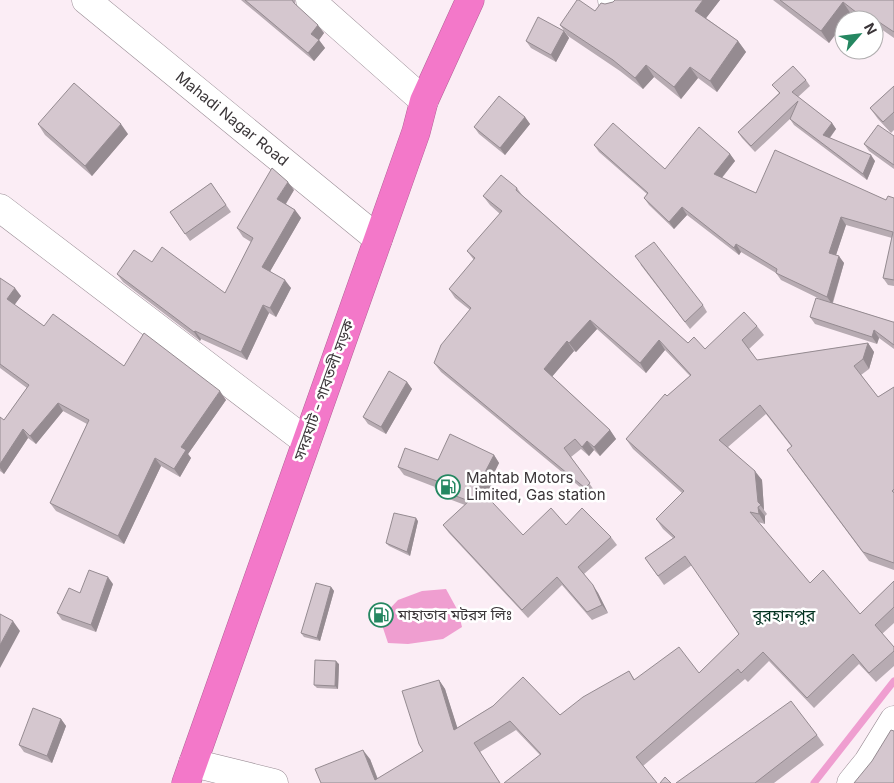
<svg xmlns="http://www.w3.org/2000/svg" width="894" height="783" viewBox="0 0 894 783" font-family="Inter,'Noto Sans Bengali',sans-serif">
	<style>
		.water { fill: #ef9ed0 }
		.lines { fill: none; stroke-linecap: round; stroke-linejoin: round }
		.stream { stroke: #ef9ed0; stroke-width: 7 }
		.minor-casing { stroke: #998c94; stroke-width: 29 }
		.highway-casing { stroke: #b26196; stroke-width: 29 }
		.minor { stroke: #fff; stroke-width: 28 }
		.highway { stroke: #f378c9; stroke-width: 28 }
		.wall { fill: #b7abb2 }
		.shaded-wall { fill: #958b91 }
		.building { fill: #d5c7cf; stroke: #958b91 }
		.labels { text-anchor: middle; stroke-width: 5; stroke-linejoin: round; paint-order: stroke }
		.street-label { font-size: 15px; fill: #3a3538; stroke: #fff }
		.poi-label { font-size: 15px; fill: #3a3538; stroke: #fff; text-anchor: start }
		.neighbourhood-label { font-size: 16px; fill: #023220; stroke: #fff }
	</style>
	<rect width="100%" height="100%" fill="#fbedf5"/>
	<!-- water -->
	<path class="water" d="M446,589L458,611L462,627L443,639L408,644L388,643L380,619L398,600L422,591Z"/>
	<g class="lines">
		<!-- stream -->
		<path class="stream" d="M814,783L894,681"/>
		<!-- minor casing -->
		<g class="minor-casing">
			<path id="minor" d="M86,0L378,239
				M310,0L424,101
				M612,0H613
				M0,208L306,441
				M193,763L274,783
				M851,783L868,762L894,720"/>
		</g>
		<!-- highway casing -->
		<g class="highway-casing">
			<path id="highway" d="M186,783L416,132L424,101L470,0"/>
		</g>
		<!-- minor -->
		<use href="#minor" class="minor"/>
		<!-- highway -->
		<use href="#highway" class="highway"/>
	</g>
	<!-- wall -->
	<path class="wall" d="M241,0H295V5L324,33L319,40L325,48L314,61Z
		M615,0H720L706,18L738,41L746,52L717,92L698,78L681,99L654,77L643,89L620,71L568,36L560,25L595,11L605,4L613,2Z
		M773,0H894V38L874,24V20H859L851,14L844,20V23L829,43Z
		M564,31L569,38L556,62L531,48L526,41Z
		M806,80L810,86L798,97L832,123L836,129L830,138L875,161L867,180L794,125L790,119L791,118L755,152L742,138L738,132L779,93L772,85Z
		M894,86V130L891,133L878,119L870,108Z
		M525,117L530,124L505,155L479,134L474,127Z
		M38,124L128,134L92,176L45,135Z
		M894,136V169L869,151L864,144Z
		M594,145L665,169L730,154L735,161L722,178L756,193L886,200L894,198V286L888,285L883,278L892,238L846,225L836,255L844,263L833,303L893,322H894V349L879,338L877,344L815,324L810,317L824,301L781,280L776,273L741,252L739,255L687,215L674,229L649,205L644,198L647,194L599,152Z
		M211,183L231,212L190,241L170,212Z
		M517,188L522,195L688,343L705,349L757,326L764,335L749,349L757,360L868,343L874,352L869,369L861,375L878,397L894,387V570L869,561L793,459L791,446L766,414L728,447L762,480L764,510L767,514L765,516V524L758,522L810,583L860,614L894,581V623L882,634L894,647V666L876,682L859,664L814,708L769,661L748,682L745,679L643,766L540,755L516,730L480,752L500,783H321L370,759L378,779L423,751L439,680L445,689L457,728L493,706L560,715L629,671L635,680L699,673L739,634L692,565L664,585L645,558L673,538L663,529L656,519L682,493L633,449L626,439L667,396L690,376L665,350L646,373L597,329L576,352L574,351L552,376L610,430L616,439L600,456L594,450L589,456L581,449L571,457L596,493L592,497L441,372L434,363L470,310L455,298L449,289L474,260L467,251L500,214L490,205L483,196Z
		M294,190L286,204L295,210L301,218L270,271L291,288L276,317L269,313L247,360L201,339L200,341L123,282L117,274L152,262L225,293L251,242L243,237L237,228Z
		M640,264L703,305L707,312L690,329Z
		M0,278L21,296L14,305L44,326L124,366L226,400L188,454L191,458L180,477L161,466L124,544L56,511L50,503L87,424L63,411L36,444L28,438L4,474L0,471V417L4,420L27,388L0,368Z
		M407,382L412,389L386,434L368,424L363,417Z
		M494,455L499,463L490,481L492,484L485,495L523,535L566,525L611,537L617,545L584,574L598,593L608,613L592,620L562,585L528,618L449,533L443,525L465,505L441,496L435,488V487L404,475L398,467Z
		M418,521L410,556L389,546L386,543Z
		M113,584L96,632L62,620L57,613L80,593Z
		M331,587L334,591L320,641L304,637L301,633Z
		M339,664L338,689L317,688L314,685Z
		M61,719L66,726L52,763L24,752L19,745Z
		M817,735L824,745L774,783H676Z"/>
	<!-- shaded-wall -->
	<path class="shaded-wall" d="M703,0H720L703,22L695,11Z
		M843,2L851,14L846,20H844V23L829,43L821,31Z
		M864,12L870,20H863L861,16Z
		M318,25L324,33L319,40L325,48L314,61L308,53L311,34Z
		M564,31L569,38L556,62L551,55Z
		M738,41L746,52L717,92L710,81Z
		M646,65L654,77L643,89L635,78Z
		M690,67L698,78L681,99L674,87Z
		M525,117L530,124L505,155L500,148Z
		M832,123L836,129L827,141L823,135Z
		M121,124L128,134L92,176L85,166Z
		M730,154L735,161L719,181L714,174Z
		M871,155L875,161L867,180L863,174Z
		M288,182L294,190L283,208L277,199Z
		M682,207L687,215L674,229L669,222Z
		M295,210L301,218L268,275L262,267Z
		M841,217L846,225L834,261L829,253Z
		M736,244L741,252L739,255L734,248Z
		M839,256L844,263L832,304L827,297Z
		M285,280L291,288L276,317L270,308Z
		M15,288L21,296L13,307L7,299Z
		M263,305L269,313L247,360L241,352Z
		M590,320L597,329L576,352L569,343Z
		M874,330L879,338L877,344L872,337Z
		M195,331L201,339L200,341L194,332Z
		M659,340L665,350L646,373L640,363Z
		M567,341L574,351L551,378L544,369Z
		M868,343L874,352L869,369L863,359Z
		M407,382L412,389L386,434L381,427Z
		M220,391L226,400L188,454L191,458L180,477L174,469L181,447Z
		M58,403L63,411L36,444L30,436Z
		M23,429L28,438L4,474L0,468V464Z
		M610,430L616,439L600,456L594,447Z
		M587,441L594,450L589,456L582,447Z
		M494,455L499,463L490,481L492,484L485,496L479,488L484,474Z
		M155,458L161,466L124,544L118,536Z
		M755,471L762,480L764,510L758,502Z
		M758,507L765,516V524L759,514Z
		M416,518L418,521L410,556L407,552Z
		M108,577L113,584L96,632L91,625Z
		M593,585L598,593L608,613L602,605Z
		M331,587L334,591L320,641L317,638Z
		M13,621L20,631L0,668V645Z
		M336,661L339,664L338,689L335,686Z
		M439,680L445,689L461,739L454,730Z
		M61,719L66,726L52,763L47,756Z
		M363,750L370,759L379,783L375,780Z"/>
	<!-- building -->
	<path class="building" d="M245,0H292L294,3L318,25L311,34L319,40L308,53Z
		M577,0H579L595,11L601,3L605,4L613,2L615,0H703L695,11L738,41L710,81L690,67L674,87L646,65L635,78L613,60L560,25Z
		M780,0H894V32L864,12L861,16L843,2L821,31Z
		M538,17L564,31L551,55L526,41Z
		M793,66L806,80L792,92L832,123L823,135L871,155L863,174L790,119L798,101L751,146L738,132L780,93L772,85Z
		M74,83L121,124L85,166L38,124Z
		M894,86V112L883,122L870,108Z
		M499,96L525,117L500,148L474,127Z
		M613,123L665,169L699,127L730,154L714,174L756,193L775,150L886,200L888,196L894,198V280L883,278L893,232L841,217L829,253L839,256L827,297L776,273L777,269L736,244L734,248L682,207L669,222L644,198L648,193L594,145Z
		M878,125L894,136V165L864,144Z
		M272,168L288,182L277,199L295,210L262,267L285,280L270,308L263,305L241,352L195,331L194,332L117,274L134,250L152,262L162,247L225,293L253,238L237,228Z
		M501,175L517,188L516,190L688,343L694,337L705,349L744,312L757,326L742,340L757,360L868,343L863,359L854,366L878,397L894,387V489L892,491L894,493V563L863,552L787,450L792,446L760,405L719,440L755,471L758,502L761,505L758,507L759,514L750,512L810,583L823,570L860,614L894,581V607L875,625L894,647V651L869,673L853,654L807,698L763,652L741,673L738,669L636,757L657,783H504L541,754L510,721L474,743L500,783H321L315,769L363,750L375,780L423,751L419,744L402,691L439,680L454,730L493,706L523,677L560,715L583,697L629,671L634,680L679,647L699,673L739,634L685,556L658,576L645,558L675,537L656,519L684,491L626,439L665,394L667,396L691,375L659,340L640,363L590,320L569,343L567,341L544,369L610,430L594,447L587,441L582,447L575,439L564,448L590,483L585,488L434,363L441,345L471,308L449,289L475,258L467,251L502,211L483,196Z
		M211,183L226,205L185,234L170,212Z
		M654,242L703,305L685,322L635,256Z
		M0,278L15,288L7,299L44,326L53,314L124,366L144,333L220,391L181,447L186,450L174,469L155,458L118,536L50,503L89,420L58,403L30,436L23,429L0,464V417L4,420L29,385L0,364Z
		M816,298L893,322H894V345L874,330L872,337L810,317Z
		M389,371L407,382L381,427L363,417Z
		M450,434L494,455L484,474L486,475L479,488L523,535L551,508L566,525L582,508L611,537L578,567L593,585L602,605L587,612L557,577L522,610L443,525L469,501L435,488L437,481L398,467L405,448L438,460Z
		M394,513L416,518L407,552L386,543Z
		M89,570L108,577L91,625L57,613L69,588L80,593Z
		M316,583L331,587L317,638L301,633Z
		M0,614L13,621L0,645Z
		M315,660L336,661L335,686L314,685Z
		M791,701L817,735L755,783H676Z
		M33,708L61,719L47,756L19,745Z
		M891,730L894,731V783H854L872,761Z
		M665,777L671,783H660Z"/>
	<!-- icons -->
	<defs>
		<g id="fuel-ring" transform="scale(1.25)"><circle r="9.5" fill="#fff" stroke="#258761" stroke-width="1.5"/><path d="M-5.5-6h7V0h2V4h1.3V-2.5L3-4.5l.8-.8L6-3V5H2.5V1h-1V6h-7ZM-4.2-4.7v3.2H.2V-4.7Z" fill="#258761"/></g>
	</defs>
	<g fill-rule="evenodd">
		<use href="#fuel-ring" x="448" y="487"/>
		<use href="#fuel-ring" x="381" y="615"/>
	</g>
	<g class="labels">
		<!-- street labels -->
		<g class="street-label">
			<text transform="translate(232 119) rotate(39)" y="5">Mahadi Nagar Road</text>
			<text transform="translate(324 390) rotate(-70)" y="5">সদরঘাট - গাবতলী সড়ক</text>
		</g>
		<!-- poi labels -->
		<g class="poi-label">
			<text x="466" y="483">Mahtab Motors<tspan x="466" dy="17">Limited, Gas station</tspan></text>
			<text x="398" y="620">মাহাতাব মটরস লিঃ</text>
		</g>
		<!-- neighbourhood labels -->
		<g class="neighbourhood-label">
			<text x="784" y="621">বুরহানপুর</text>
		</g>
	</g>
	<!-- north arrow -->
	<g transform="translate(859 35) rotate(62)"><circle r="24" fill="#ffffff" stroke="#b0aeaf"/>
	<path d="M0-4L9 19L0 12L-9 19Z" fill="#258761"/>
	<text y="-8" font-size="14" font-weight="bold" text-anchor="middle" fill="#3a3538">N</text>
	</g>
</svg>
